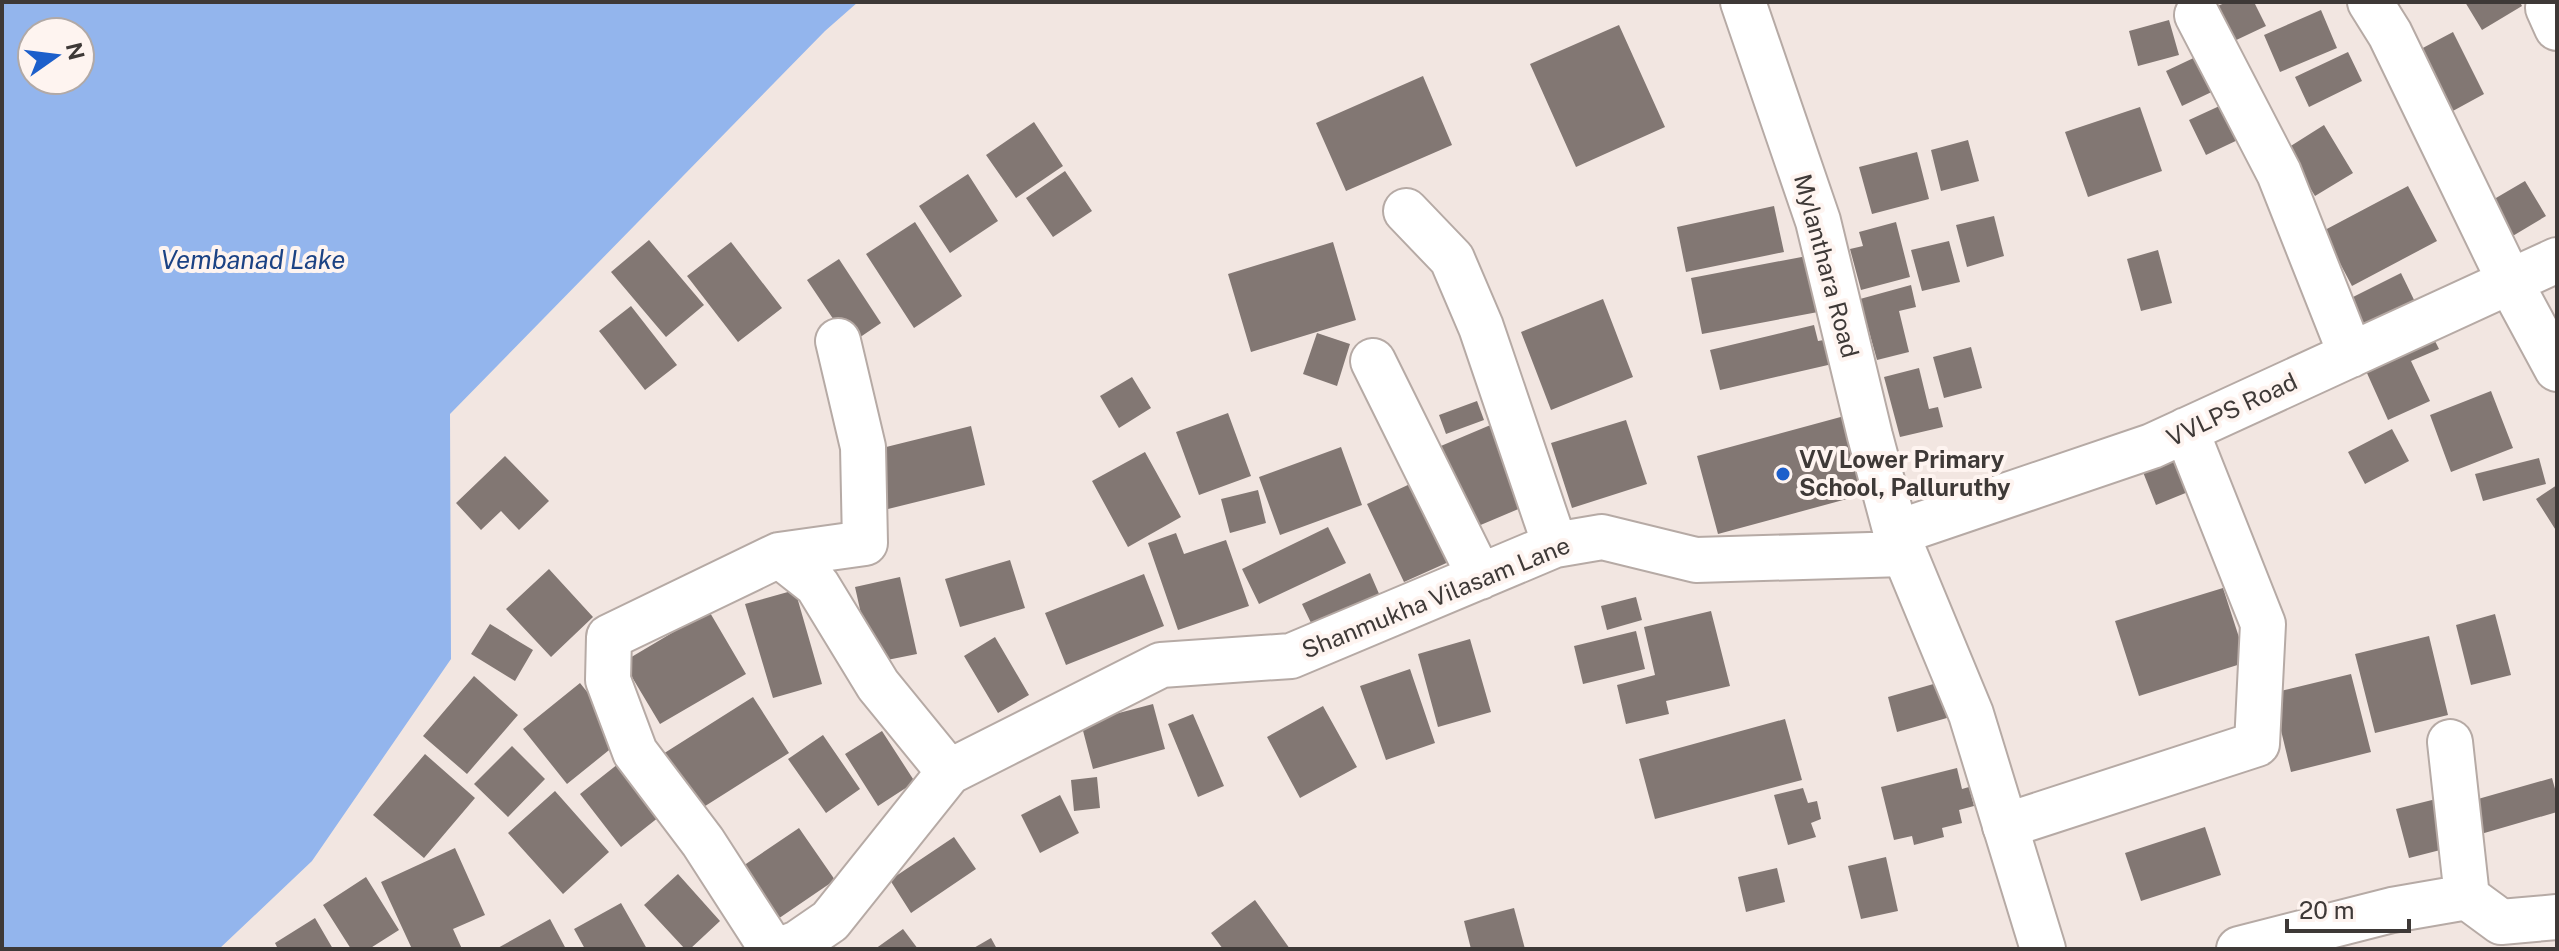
<svg xmlns="http://www.w3.org/2000/svg" width="2559" height="951" viewBox="0 0 2559 951" font-family="'Public Sans',sans-serif">
	<style>
		.water { fill: #93b5ed; fill-rule: evenodd }
		.building { fill: #827773 }
		.lines { fill: none; stroke-linecap: round; stroke-linejoin: round }
		.minor-casing { stroke: #b6aaa5; stroke-width: 48 }
		.tertiary-casing { stroke: #b6aaa5; stroke-width: 48 }
		.minor { stroke: #fff; stroke-width: 44 }
		.tertiary { stroke: #fff; stroke-width: 44 }
		.poi-dot { fill: #1c5fcb; stroke: #fef4f0; stroke-width: 3 }
		.labels { text-anchor: middle; stroke-width: 8; stroke-linejoin: round; paint-order: stroke }
		.street-label { font-size: 24px; fill: #3e3937; stroke: #fef4f0 }
		.poi-label { font-size: 24px; font-weight: bold; fill: #3e3937; stroke: #fef4f0; text-anchor: start }
		.water-label { font-size: 26px; font-style: italic; fill: #1b4284; stroke: #fef4f0 }
	</style>
	<rect width="100%" height="100%" fill="#f2e6e1"/>
	<!-- water -->
	<path class="water" d="M2,2H858L825,31L450,414L451,659L312,861L219,949H2ZM32,32H80V80H32Z"/>
	<!-- building -->
	<path class="building" d="M2227,2H2254L2266,26L2230,43L2213,8Z
		M2465,2H2520L2522,6L2482,30Z
		M2321,10L2337,48L2280,72L2264,35Z
		M2169,20L2179,55L2138,66L2129,31Z
		M1619,25L1665,127L1576,167L1530,64Z
		M2453,32L2484,94L2451,112L2419,50Z
		M2348,52L2362,81L2309,107L2295,77Z
		M2202,54L2218,89L2182,106L2166,71Z
		M1423,76L1452,145L1346,191L1316,123Z
		M2226,103L2242,138L2206,155L2189,120Z
		M2140,107L2162,171L2088,197L2065,132Z
		M1034,122L1063,166L1016,198L986,155Z
		M2324,125L2353,173L2315,196L2286,149Z
		M1968,140L1979,181L1941,191L1931,150Z
		M1917,152L1929,199L1872,214L1859,167Z
		M1065,171L1092,211L1053,237L1026,198Z
		M968,174L998,221L950,253L919,206Z
		M2525,181L2546,216L2506,240L2484,205Z
		M2408,186L2437,241L2352,286L2323,231Z
		M1774,206L1784,252L1686,272L1677,227Z
		M1994,216L2004,256L1967,267L1956,225Z
		M915,222L962,296L914,328L866,254Z
		M1896,222L1910,277L1861,290L1850,249L1863,246L1859,232Z
		M649,240L704,305L666,337L611,272Z
		M1949,241L1960,282L1922,291L1911,250Z
		M731,242L782,308L738,342L687,276Z
		M1333,242L1356,320L1251,352L1228,274Z
		M2158,250L2172,303L2141,311L2127,259Z
		M1807,256L1818,312L1702,334L1691,278Z
		M839,259L881,323L850,344L807,280Z
		M2401,273L2417,306L2355,336L2339,304Z
		M1911,285L1916,307L1899,311L1909,352L1877,360L1860,299Z
		M1603,299L1633,377L1551,410L1521,332Z
		M631,306L677,365L645,390L599,331Z
		M1814,325L1818,341L1836,338L1841,362L1720,390L1710,350Z
		M2430,331L2439,349L2411,361L2430,401L2388,420L2362,362Z
		M1317,333L1350,344L1337,386L1303,374Z
		M1971,347L1982,388L1944,398L1933,357Z
		M1919,368L1929,409L1938,407L1943,427L1900,437L1884,377Z
		M1132,377L1151,408L1119,428L1100,396Z
		M2491,391L2513,448L2451,472L2430,415Z
		M1477,401L1484,420L1446,434L1439,415Z
		M1228,413L1251,476L1199,495L1176,432Z
		M1848,415L1869,493L1718,534L1697,456Z
		M1626,420L1647,484L1572,508L1551,443Z
		M1500,421L1535,502L1464,532L1429,451Z
		M971,426L985,485L888,509L874,450Z
		M2392,429L2409,461L2365,484L2348,452Z
		M1341,447L1362,505L1280,535L1259,477Z
		M1145,452L1181,517L1128,547L1092,481Z
		M2173,455L2188,492L2156,505L2141,467Z
		M505,456L549,501L519,530L501,511L481,530L456,503Z
		M2539,458L2546,484L2483,501L2475,474Z
		M1425,477L1462,556L1404,582L1367,504Z
		M2557,485V532L2536,499Z
		M1258,490L1266,523L1230,533L1221,499Z
		M1328,527L1346,563L1259,604L1242,569Z
		M1176,533L1184,554L1226,540L1249,606L1178,630L1148,543Z
		M1010,560L1025,608L960,627L945,579Z
		M549,569L593,617L551,657L506,609Z
		M1370,573L1380,596L1313,627L1302,604Z
		M1144,574L1164,626L1066,665L1045,613Z
		M900,577L917,654L872,663L855,587Z
		M2223,588L2247,662L2139,696L2115,621Z
		M795,590L822,684L773,698L745,604Z
		M1636,597L1642,620L1607,630L1601,606Z
		M709,611L746,674L660,724L623,662Z
		M1711,611L1730,686L1666,701L1669,714L1626,724L1617,685L1655,675L1644,627Z
		M2495,614L2511,675L2471,685L2456,625Z
		M490,624L533,650L515,681L471,654Z
		M1636,631L1645,669L1583,684L1574,646Z
		M2429,636L2448,715L2375,733L2355,654Z
		M995,637L1029,695L998,713L964,656Z
		M1470,639L1491,712L1438,727L1418,654Z
		M1410,669L1435,743L1386,760L1360,686Z
		M2351,674L2371,752L2291,772L2272,693Z
		M474,676L518,715L467,774L423,736Z
		M1944,681L1954,716L1897,732L1888,697Z
		M580,683L624,738L567,784L523,729Z
		M753,697L789,753L691,815L655,759Z
		M1153,704L1165,749L1093,769L1081,723Z
		M1323,706L1357,767L1300,798L1267,737Z
		M1193,714L1224,786L1198,797L1168,724Z
		M1785,719L1802,780L1655,819L1639,759Z
		M882,731L915,782L878,806L845,754Z
		M823,735L860,789L826,813L788,759Z
		M512,746L545,779L508,817L474,784Z
		M425,754L475,798L424,858L373,815Z
		M618,764L659,817L621,847L580,794Z
		M1957,768L1962,789L1969,787L1974,806L1959,810L1962,823L1942,828L1944,837L1914,845L1912,836L1894,840L1881,787Z
		M1097,777L1100,808L1074,811L1071,780Z
		M2552,778L2557,796V812L2474,836L2464,803Z
		M1803,788L1808,803L1817,801L1821,819L1811,823L1816,837L1788,845L1774,795Z
		M555,791L609,852L563,894L508,833Z
		M1060,795L1079,833L1040,853L1021,815Z
		M2440,798L2452,847L2409,858L2396,809Z
		M2205,827L2221,875L2141,901L2125,853Z
		M799,828L835,880L772,923L737,870Z
		M954,837L976,869L911,913L890,880Z
		M455,848L485,915L453,929L462,949H412L381,882Z
		M1886,857L1898,911L1861,919L1848,866Z
		M1777,868L1785,902L1746,912L1738,877Z
		M678,874L720,921L690,949H685L644,905Z
		M366,877L399,930L369,949H351L323,905Z
		M1255,900L1290,949H1223L1211,933Z
		M621,903L647,949H585L574,929Z
		M1514,908L1525,949H1471L1464,921Z
		M315,918L333,949H278L275,943Z
		M550,919L566,949H496Z
		M903,929L918,949H875Z
		M991,938L997,949H972Z"/>
	<g class="lines">
		<!-- minor casing -->
		<g class="minor-casing">
			<path id="minor" d="M1743,2L1818,221L1870,436L1896,533L2152,446L2557,260
				M2370,2L2390,34L2510,282L2557,369
				M2554,2L2548,8L2557,28
				M2197,15L2279,173L2351,355
				M1406,211L1452,259L1481,327L1555,545
				M1373,361L1480,577
				M779,555L865,543L863,447L838,341
				M2450,742L2467,897
				M2005,826L2257,744L2263,624L2186,430
				M772,949L703,842L635,752L608,680L609,637L779,555L817,585L878,685L949,772
				M783,949L798,943L830,921L949,772L1161,665L1291,656L1555,545L1602,537L1696,560L1904,554
				M2239,949L2392,910L2467,897L2501,922L2557,917"/>
		</g>
		<!-- tertiary casing -->
		<g class="tertiary-casing">
			<path id="tertiary" d="M1896,533L1971,714L2043,949"/>
		</g>
		<!-- minor -->
		<use href="#minor" class="minor"/>
		<!-- tertiary -->
		<use href="#tertiary" class="tertiary"/>
	</g>
	<!-- markers -->
	<circle class="poi-dot" cx="1783" cy="474" r="8"/>
	<g class="labels">
		<!-- street labels -->
		<g class="street-label">
			<text transform="translate(1826 266) rotate(75)" y="8">Mylanthara Road</text>
			<text transform="translate(2232 410) rotate(-25)" y="8">VVLPS Road</text>
			<text transform="translate(1436 598) rotate(-22)" y="8">Shanmukha Vilasam Lane</text>
		</g>
		<!-- poi labels -->
		<g class="poi-label">
			<text x="1799" y="468">VV Lower Primary<tspan x="1799" dy="28">School, Palluruthy</tspan></text>
		</g>
		<!-- water labels -->
		<g class="water-label">
			<text x="253" y="269">Vembanad Lake</text>
		</g>
	</g>
	<!-- border -->
	<rect width="2559" height="951" fill="none" stroke="#3e3937" stroke-width="8"/>
	<!-- north arrow -->
	<g transform="translate(56 56) rotate(76)"><circle r="38" fill="#fef4f0" stroke="#b1a9a6" stroke-width="2"/>
	<path d="M0-6L14 30L0 20L-14 30Z" fill="#1c5fcb"/>
	<text y="-12" font-size="22" font-weight="bold" text-anchor="middle" fill="#3e3937">N</text>
	</g>
	<!-- scale -->
	<path d="M2287 919v12h122v-12" fill="none" stroke="#3e3937" stroke-width="4"/>
	<text x="2299" y="919" font-size="24" fill="#3e3937" stroke="#fef4f0" stroke-width="6" paint-order="stroke">20 m</text>
</svg>
